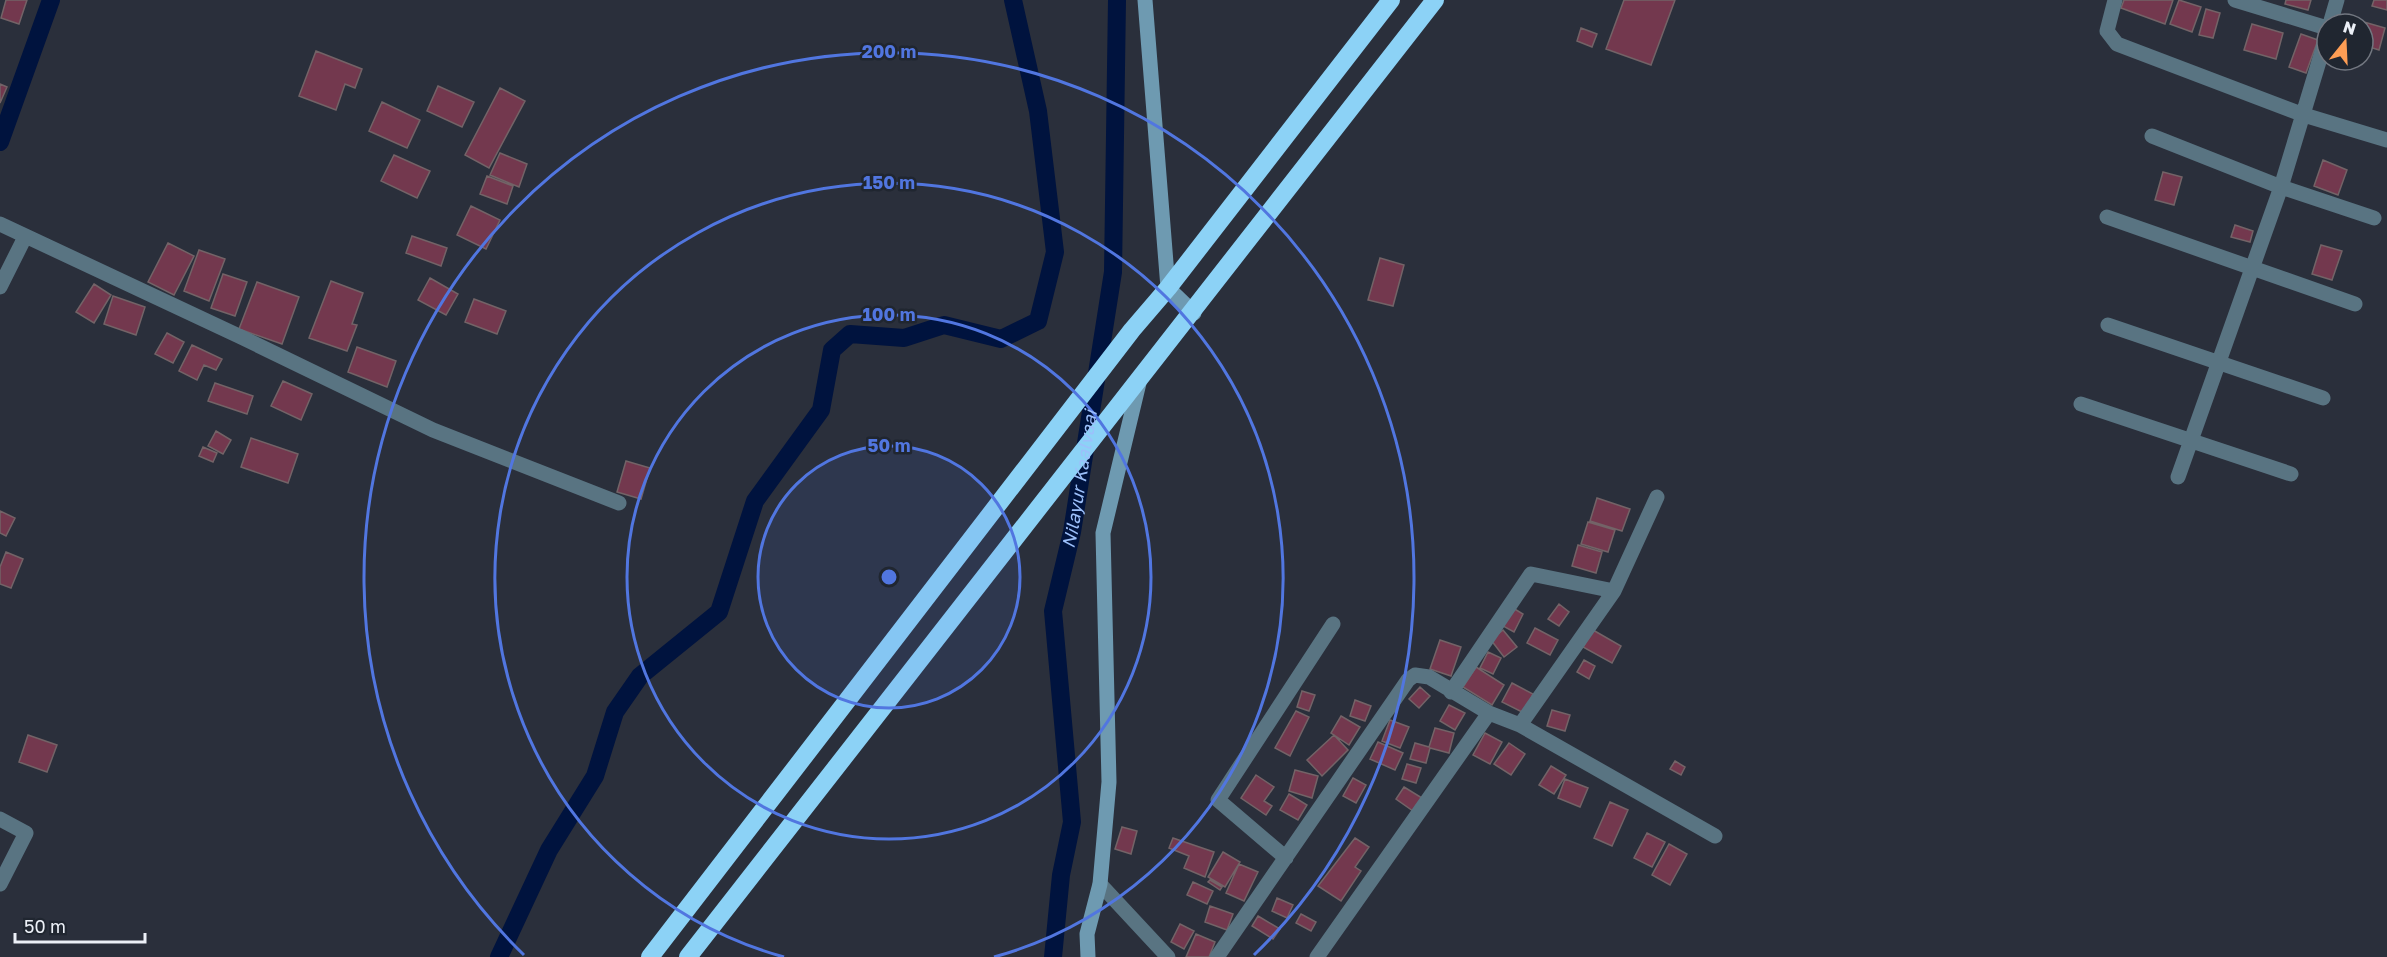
<svg xmlns="http://www.w3.org/2000/svg" width="2387" height="957" viewBox="0 0 2387 957" font-family="'Golos Text',sans-serif">
	<style>
		.lines { fill: none; stroke-linecap: round; stroke-linejoin: round }
		.canal { stroke: #00133e; stroke-width: 18 }
		.building { fill: #73384e; stroke: #736367; stroke-width: 1.5 }
		.street { stroke: #597482; stroke-width: 15 }
		.secondary { stroke: #6e9ab1; stroke-width: 15 }
		.highway { stroke: #8cd2f6; stroke-width: 18 }
		.ring { fill: none; stroke: #5176e0; stroke-width: 3 }
		.labels { text-anchor: middle; stroke-width: 5; stroke-linejoin: round; paint-order: stroke }
		.water-label { font-size: 18px; font-style: italic; fill: #9cc0fb; stroke: #202630 }
		.centre { fill: #5176e0; stroke: #202630; stroke-width: 3 }
		.ring-label { font-size: 18px; text-anchor: middle; font-weight: bold; fill: #5176e0; stroke: #202630; stroke-width: 5; stroke-linejoin: round; paint-order: stroke }
	</style>
	<rect width="100%" height="100%" fill="#2a2f3b"/>
	<g class="lines">
		<!-- canal -->
		<g class="canal">
			<path d="M0,142L51,0"/>
			<path d="M499,957L549,850L595,776L615,712L640,676L719,612L755,501L821,410L832,350L850,334L904,338L944,325L1001,339L1038,321L1055,252L1038,111L1013,0"/>
			<path id="s1" d="M1053,957L1061,875L1072,822L1053,611L1072,532L1113,272L1117,0"/>
		</g>
	</g>
	<!-- building -->
	<path class="building" d="M6,0H27L19,24L1,18Z
		M1624,0H1675L1651,65L1606,49Z
		M2124,0H2173L2165,24L2121,8Z
		M2179,0L2201,7L2192,32L2170,24Z
		M2286,0H2311L2308,10L2285,4Z
		M2374,0H2387V10L2372,6Z
		M2206,9L2220,13L2213,38L2199,35Z
		M2364,22L2385,28L2379,50L2363,45Z
		M2252,24L2283,33L2276,59L2244,50Z
		M1581,28L1597,34L1592,47L1577,41Z
		M2301,34L2318,40L2306,73L2289,67Z
		M316,51L362,69L355,88L345,84L336,110L299,96Z
		M0,84L7,87L0,103Z
		M438,86L474,102L462,127L427,111Z
		M500,88L525,101L489,168L465,155Z
		M382,102L420,120L407,148L369,131Z
		M500,153L527,164L519,187L490,175Z
		M394,155L430,171L417,198L381,181Z
		M2323,160L2347,170L2338,195L2314,186Z
		M2163,172L2182,177L2174,205L2155,200Z
		M487,176L513,186L507,204L480,194Z
		M471,206L500,220L486,249L457,235Z
		M2235,225L2253,231L2250,242L2231,237Z
		M412,236L447,248L441,266L406,253Z
		M168,243L194,256L174,295L148,282Z
		M2321,245L2342,251L2332,280L2312,274Z
		M199,250L225,259L209,301L184,291Z
		M1380,258L1404,265L1393,306L1368,300Z
		M223,274L247,282L235,316L211,308Z
		M430,278L458,294L446,315L418,300Z
		M331,281L363,293L352,324L357,325L347,351L309,338Z
		M257,282L299,297L282,344L239,329Z
		M94,284L111,295L94,323L76,312Z
		M113,296L145,307L136,335L104,324Z
		M474,299L506,311L497,334L465,322Z
		M167,333L184,342L173,363L155,354Z
		M192,345L222,359L216,370L204,365L197,380L179,371Z
		M357,347L396,361L387,387L348,372Z
		M283,381L312,394L301,420L271,406Z
		M215,383L253,396L247,414L208,401Z
		M216,431L231,440L223,454L208,446Z
		M251,438L298,454L288,483L241,467Z
		M203,447L217,453L213,462L199,456Z
		M626,461L650,468L641,499L617,492Z
		M1597,498L1630,509L1622,531L1590,521Z
		M0,511L15,518L6,536L0,533Z
		M1588,522L1615,530L1608,552L1581,544Z
		M1578,545L1602,552L1596,573L1572,566Z
		M6,552L23,559L11,588L0,584V567Z
		M1559,604L1569,612L1559,626L1548,619Z
		M1513,608L1523,614L1514,632L1503,626Z
		M1535,628L1558,640L1550,655L1527,643Z
		M1503,630L1517,647L1504,657L1491,640Z
		M1593,630L1621,646L1612,663L1583,647Z
		M1440,640L1461,647L1451,676L1430,669Z
		M1488,652L1501,658L1493,674L1480,668Z
		M1584,660L1595,666L1589,679L1577,672Z
		M1476,667L1504,685L1492,705L1463,687Z
		M1512,683L1533,694L1524,713L1502,702Z
		M1420,687L1430,696L1419,708L1409,699Z
		M1302,691L1315,695L1309,711L1297,707Z
		M1355,700L1371,706L1365,721L1350,716Z
		M1449,705L1465,713L1455,730L1440,721Z
		M1552,710L1570,715L1565,731L1547,726Z
		M1296,711L1309,717L1290,756L1275,748Z
		M1341,716L1360,727L1349,745L1331,733Z
		M1390,720L1409,727L1400,748L1382,741Z
		M1435,728L1454,733L1449,753L1430,748L1426,763L1410,759L1415,743L1429,747Z
		M1485,733L1502,742L1490,764L1473,755Z
		M28,735L57,745L47,772L19,762Z
		M1334,735L1348,750L1322,776L1307,760Z
		M1378,742L1403,753L1395,770L1370,759Z
		M1509,743L1525,754L1511,775L1494,764Z
		M1675,761L1685,767L1681,775L1670,769Z
		M1407,764L1421,768L1416,783L1402,779Z
		M1551,766L1566,775L1554,794L1539,785Z
		M1295,770L1318,776L1312,798L1289,791Z
		M1256,775L1274,787L1264,801L1272,806L1266,815L1241,798Z
		M1353,778L1366,785L1356,803L1343,796Z
		M1565,779L1588,788L1580,807L1558,798Z
		M1404,787L1422,798L1413,811L1396,799Z
		M1289,794L1307,805L1298,820L1280,810Z
		M1610,802L1628,810L1612,846L1594,838Z
		M1122,827L1137,831L1131,854L1115,849Z
		M1647,833L1665,842L1652,867L1634,858Z
		M1173,838L1214,852L1205,877L1184,868L1189,856L1169,848Z
		M1355,838L1369,847L1355,867L1361,871L1341,901L1318,886Z
		M1669,844L1687,854L1670,885L1652,875Z
		M1223,852L1240,862L1225,887L1208,877Z
		M1239,864L1258,872L1244,901L1226,893Z
		M1210,880L1222,887L1220,890L1208,882Z
		M1193,882L1213,891L1207,904L1187,895Z
		M1277,898L1293,905L1287,918L1272,911Z
		M1210,906L1233,914L1227,930L1205,922Z
		M1301,914L1316,922L1311,931L1296,923Z
		M1258,916L1280,929L1273,939L1252,926Z
		M1180,924L1194,931L1184,949L1171,942Z
		M1196,934L1215,942L1209,957H1186Z"/>
	<g class="lines">
		<!-- street -->
		<path class="street" d="M2115,0L2107,31L2117,44L2304,115L2387,140
			M2235,0L2327,28
			M2330,24L2337,0
			M2152,136L2281,187L2374,218
			M2107,217L2355,304
			M0,224L241,337L433,430L619,503
			M0,287L25,237
			M2108,325L2323,398
			M2081,404L2291,474
			M2178,477L2281,187L2327,35
			M1451,692L1531,574L1614,591
			M1520,725L1614,591L1657,497
			M0,819L26,833L0,884
			M1286,858L1218,800L1333,624
			M1100,884L1168,957
			M1217,957L1408,680L1415,675L1429,677L1489,713L1520,725L1715,836
			M1317,957L1489,713"/>
		<!-- secondary -->
		<path class="secondary" d="M1145,0L1168,288L1194,313
			M1088,957L1087,934L1100,884L1109,782L1103,533L1139,383"/>
		<!-- highway -->
		<path class="highway" d="M650,957L1132,330L1168,288L1391,0
			M688,957L1435,0"/>
	</g>
	<!-- distance rings -->
	<circle cx="889" cy="577" r="131" fill="#5176e0" fill-opacity=".12"/>
	<g class="ring">
		<circle cx="889" cy="577" r="131"/>
		<circle cx="889" cy="577" r="262"/>
		<path d="M784 957A394 394 0 1 1 994 957"/>
		<path d="M524 955A525 525 0 1 1 1254 955"/>
	</g>
	<g class="labels">
		<!-- water labels -->
		<g class="water-label">
			<text dy="6" stroke="none"><textPath href="#s1" startOffset="483">Nilayur Kaalvaai</textPath></text>
		</g>
	</g>
	<circle cx="889" cy="577" r="9" class="centre"/>
	<g class="ring-label">
		<text x="889" y="58">200 m</text>
		<text x="889" y="189">150 m</text>
		<text x="889" y="321">100 m</text>
		<text x="889" y="452">50 m</text>
	</g>
	<!-- north arrow -->
	<g transform="translate(2345 42) rotate(18)"><circle r="28" fill="#202630" stroke="#727780" stroke-width="1.5"/>
	<path d="M0-4.5L10 22L0 15L-10 22Z" fill="#fd9d54"/>
	<text y="-9" font-size="16" font-weight="bold" text-anchor="middle" fill="#ecf0f7">N</text>
	</g>
	<!-- scale -->
	<path d="M15 933v9h130v-9" fill="none" stroke="#ecf0f7" stroke-width="3"/>
	<text x="24" y="933" font-size="18" fill="#ecf0f7" stroke="#202630" stroke-width="4.5" paint-order="stroke">50 m</text>
</svg>
